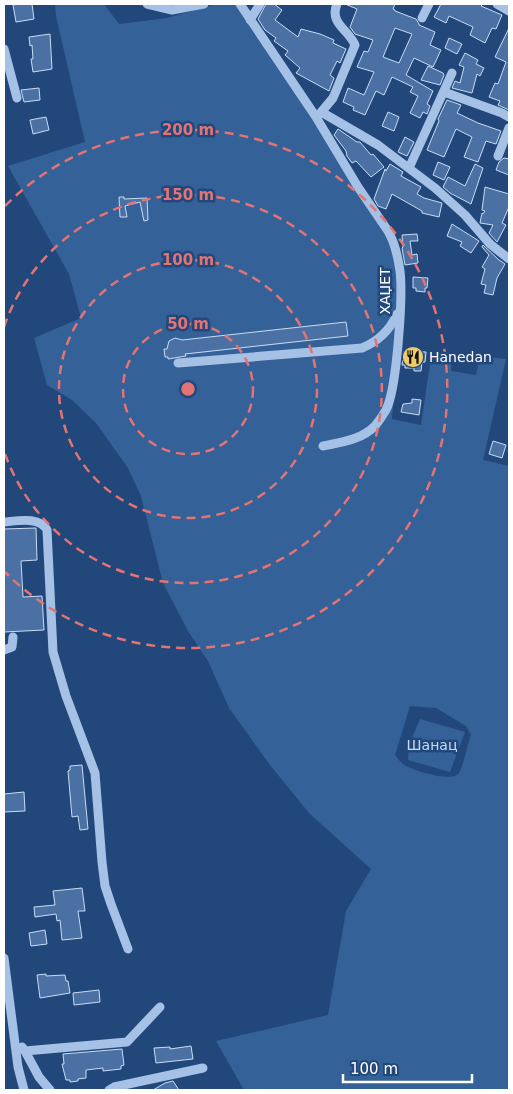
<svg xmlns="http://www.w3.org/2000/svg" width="513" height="1094" viewBox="0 0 513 1094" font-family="'DejaVu Sans',sans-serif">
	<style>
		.green { fill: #356199; fill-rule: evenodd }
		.building { fill: #4b71a4; stroke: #c8dcf4; fill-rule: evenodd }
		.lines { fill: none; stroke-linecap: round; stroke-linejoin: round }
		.minor { stroke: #a5c1e5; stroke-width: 9 }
		.ring { fill: none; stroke: #e47373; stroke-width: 2.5; stroke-dasharray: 9 6 }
		.labels { text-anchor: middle; stroke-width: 5; stroke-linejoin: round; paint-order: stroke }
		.street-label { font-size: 14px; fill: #fff; stroke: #22487b }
		.poi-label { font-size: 14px; fill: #fff; stroke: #22487b; text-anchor: start }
		.park-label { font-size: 14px; fill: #c8dcf4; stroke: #22487b }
		.centre { fill: #e47373; stroke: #22487b; stroke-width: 2.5 }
		.ring-label { font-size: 15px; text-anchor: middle; font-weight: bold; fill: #e47373; stroke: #22487b; stroke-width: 5; stroke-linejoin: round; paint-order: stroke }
	</style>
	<rect width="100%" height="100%" fill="#22487b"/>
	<!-- green -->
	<path class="green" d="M55,4H104L119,24L167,18L217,4H236L250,20L316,117L397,255L400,307L392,419L421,425L431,357L452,358L451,371L476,375L480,356L506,359L483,460L509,466V1090H244L216,1041L328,1015L346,911L371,869L309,813L270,765L229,708L208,661L188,631L163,583L141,496L128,468L96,423L72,400L47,385L34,338L81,318L69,274L8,166L85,142L56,16ZM410,706L436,708L466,726L471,735C468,743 463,767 459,773C452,783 416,771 406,766C402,764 398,759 395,755Z
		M420,719L465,732L450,772L408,760L409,745Z"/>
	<!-- building -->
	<path class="building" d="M20,4H32L34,19L16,22L13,5Z
		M266,4H274L282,10L275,20L298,37L301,29L320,34L334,40L333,43L346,49L340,63L337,61L330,75L334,78L329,91L296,73L300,68L285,55L288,51L274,41L276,38L265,30L258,19Z
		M345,4H395L393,9L395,10V11L416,19L419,24V25L435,32L430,45L441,50L433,67L414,58L406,75L433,91L427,104L430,106L427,114L423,112L420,118L410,113L418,96L410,92L413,87L392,77L384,95L376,91L365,115L353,110L354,107L343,102L348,88L364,95L374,72L357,67L364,51L368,52L373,40L355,34L350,27L357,9ZM395,28L412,34L399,63L383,57Z
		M441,4H483L481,6L502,15L496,29L492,28L485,43L470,35L473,27L449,16L446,23L434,17Z
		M509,28V110L498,105L500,101L489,97L495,83L498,84L506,62L495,57Z
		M50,34L52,69L33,72L31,59H33L32,45L30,46L29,37Z
		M449,38L462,44L457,54L445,48Z
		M465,53L478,60L476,64L484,68L480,76L477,74L472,93L452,88L455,81L460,83L464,67L459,65Z
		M428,66L443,73L444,75L440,85L421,80Z
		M39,88L40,100L24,102L21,90Z
		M447,100L461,105L457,113L478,123L501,131L496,144L486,141L478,162L464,157L472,137L456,129L444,157L427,150L439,121L438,119Z
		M388,112L399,117L394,131L382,126Z
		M46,117L49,130L33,134L30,120Z
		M338,129L357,142H360L371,155L373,154L384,167L371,177L356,161L352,163L347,156L346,151L334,135Z
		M405,137L414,142L407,156L398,152Z
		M504,158L509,159V175L496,170L499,162Z
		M438,162L450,167L444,180L433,175Z
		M390,164L403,172L401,176L421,187L417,194L424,198L442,203L439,217L422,213V211L392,194L386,209L378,206L374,199L385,169L386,171Z
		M475,164L483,168L471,204L450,193L443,187L448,177L465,186Z
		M485,187L509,194V207L502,223L506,225L497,242L489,233L493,225L480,223L482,213L483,214L485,211L482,210Z
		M119,197H124V199L147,198L148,220L144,221L140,202L125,206L127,217H120Z
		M452,224L479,241L471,253L460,246L462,242L447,236Z
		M417,234L418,241H410L412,255L417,254L418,263L405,265L402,248L403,247L402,235Z
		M483,245L499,260L505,264L497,278L493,295L484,293L486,285L481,284L485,269L482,267L489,255L482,247Z
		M413,277L428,278L427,288H425V292L416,291V288H413Z
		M346,322L348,336L185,354L186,356L168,359V357H165L164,349H167L169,341L175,338L182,340Z
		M404,351L426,352L425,362H422L421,371H414V368H405V365H402Z
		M412,399L421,400L419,415L401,412L403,404L412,403Z
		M493,441L506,445L502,458L489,454Z
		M36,528L37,560L21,561L23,597L42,596L44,630L4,632V529Z
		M82,765L88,829L80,830L78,816L72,817L68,771L70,770V766Z
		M24,792L25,811L4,812V794Z
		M82,888L85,911H78L82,938L62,940L60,920L57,921L56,914L35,917L34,907L55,905L53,891Z
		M45,930L47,944L31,946L29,933Z
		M46,974V976L65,975L66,981H68L70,993L40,998L37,975Z
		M99,990L100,1002L74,1005L73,993Z
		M191,1046L193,1059L156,1063L154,1048L170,1047V1049Z
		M122,1049L124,1065L121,1066V1069L103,1071V1068L86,1070V1078L78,1079V1081L70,1082V1080H66L62,1064H64L63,1054Z
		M173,1081L179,1090H153L165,1083Z"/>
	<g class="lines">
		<!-- minor -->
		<path class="minor" d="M147,4L172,10L204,4
			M240,4L316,117L358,187L388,231C395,243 398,257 400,271C403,296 397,389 386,410C383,415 379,421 375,426C361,440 342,442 323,446
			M497,4L509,11
			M422,18L429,4
			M250,20L260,4
			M4,49L17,98
			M444,92L502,113L509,117
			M323,113L378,145L435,188L465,215L490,244L509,259
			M318,116L333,98L355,45C348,29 329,23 337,4
			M498,156L509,128
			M409,168L452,73
			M178,363L362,348C379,341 390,330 397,314
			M4,522C17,521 40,516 47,530L53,652L66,696L95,773L102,862L105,886L111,904L128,949
			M4,650L12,647L13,637
			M4,958L18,1067L24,1090
			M22,1047L25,1051L39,1077L50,1090
			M25,1051L127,1042L160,1007
			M109,1090L114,1087L203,1068"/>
	</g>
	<!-- distance rings -->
	<g class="ring">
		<circle cx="188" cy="389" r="65"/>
		<circle cx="188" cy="389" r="129"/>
		<path d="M4 327A194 194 0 1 1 4 451"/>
		<path d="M5 206A259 259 0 1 1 5 572"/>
	</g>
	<!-- icons -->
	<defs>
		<g id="restaurant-disc" transform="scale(1.125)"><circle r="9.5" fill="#f1cb67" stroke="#22487b"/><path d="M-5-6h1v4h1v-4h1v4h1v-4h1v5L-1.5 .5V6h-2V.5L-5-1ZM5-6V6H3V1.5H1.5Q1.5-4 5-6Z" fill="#111"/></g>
	</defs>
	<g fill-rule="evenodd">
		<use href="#restaurant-disc" x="413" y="357"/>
	</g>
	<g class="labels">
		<!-- street labels -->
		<g class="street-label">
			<text transform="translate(385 291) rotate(-90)" y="5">ХАЏЕТ</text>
		</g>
		<!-- poi labels -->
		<g class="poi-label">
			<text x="429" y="362">Hanedan</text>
		</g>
		<!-- park labels -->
		<g class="park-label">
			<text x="432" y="750">Шанац</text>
		</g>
	</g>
	<circle cx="188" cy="389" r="8" class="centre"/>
	<g class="ring-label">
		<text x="188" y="135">200 m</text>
		<text x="188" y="200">150 m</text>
		<text x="188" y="265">100 m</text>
		<text x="188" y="329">50 m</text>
	</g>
	<!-- border -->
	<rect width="513" height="1094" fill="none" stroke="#ffffff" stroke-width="10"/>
	<!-- scale -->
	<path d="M343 1074v8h129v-8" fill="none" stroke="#ffffff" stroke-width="2.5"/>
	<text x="350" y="1074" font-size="15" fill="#ffffff" stroke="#22487b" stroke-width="4" paint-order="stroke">100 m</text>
</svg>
